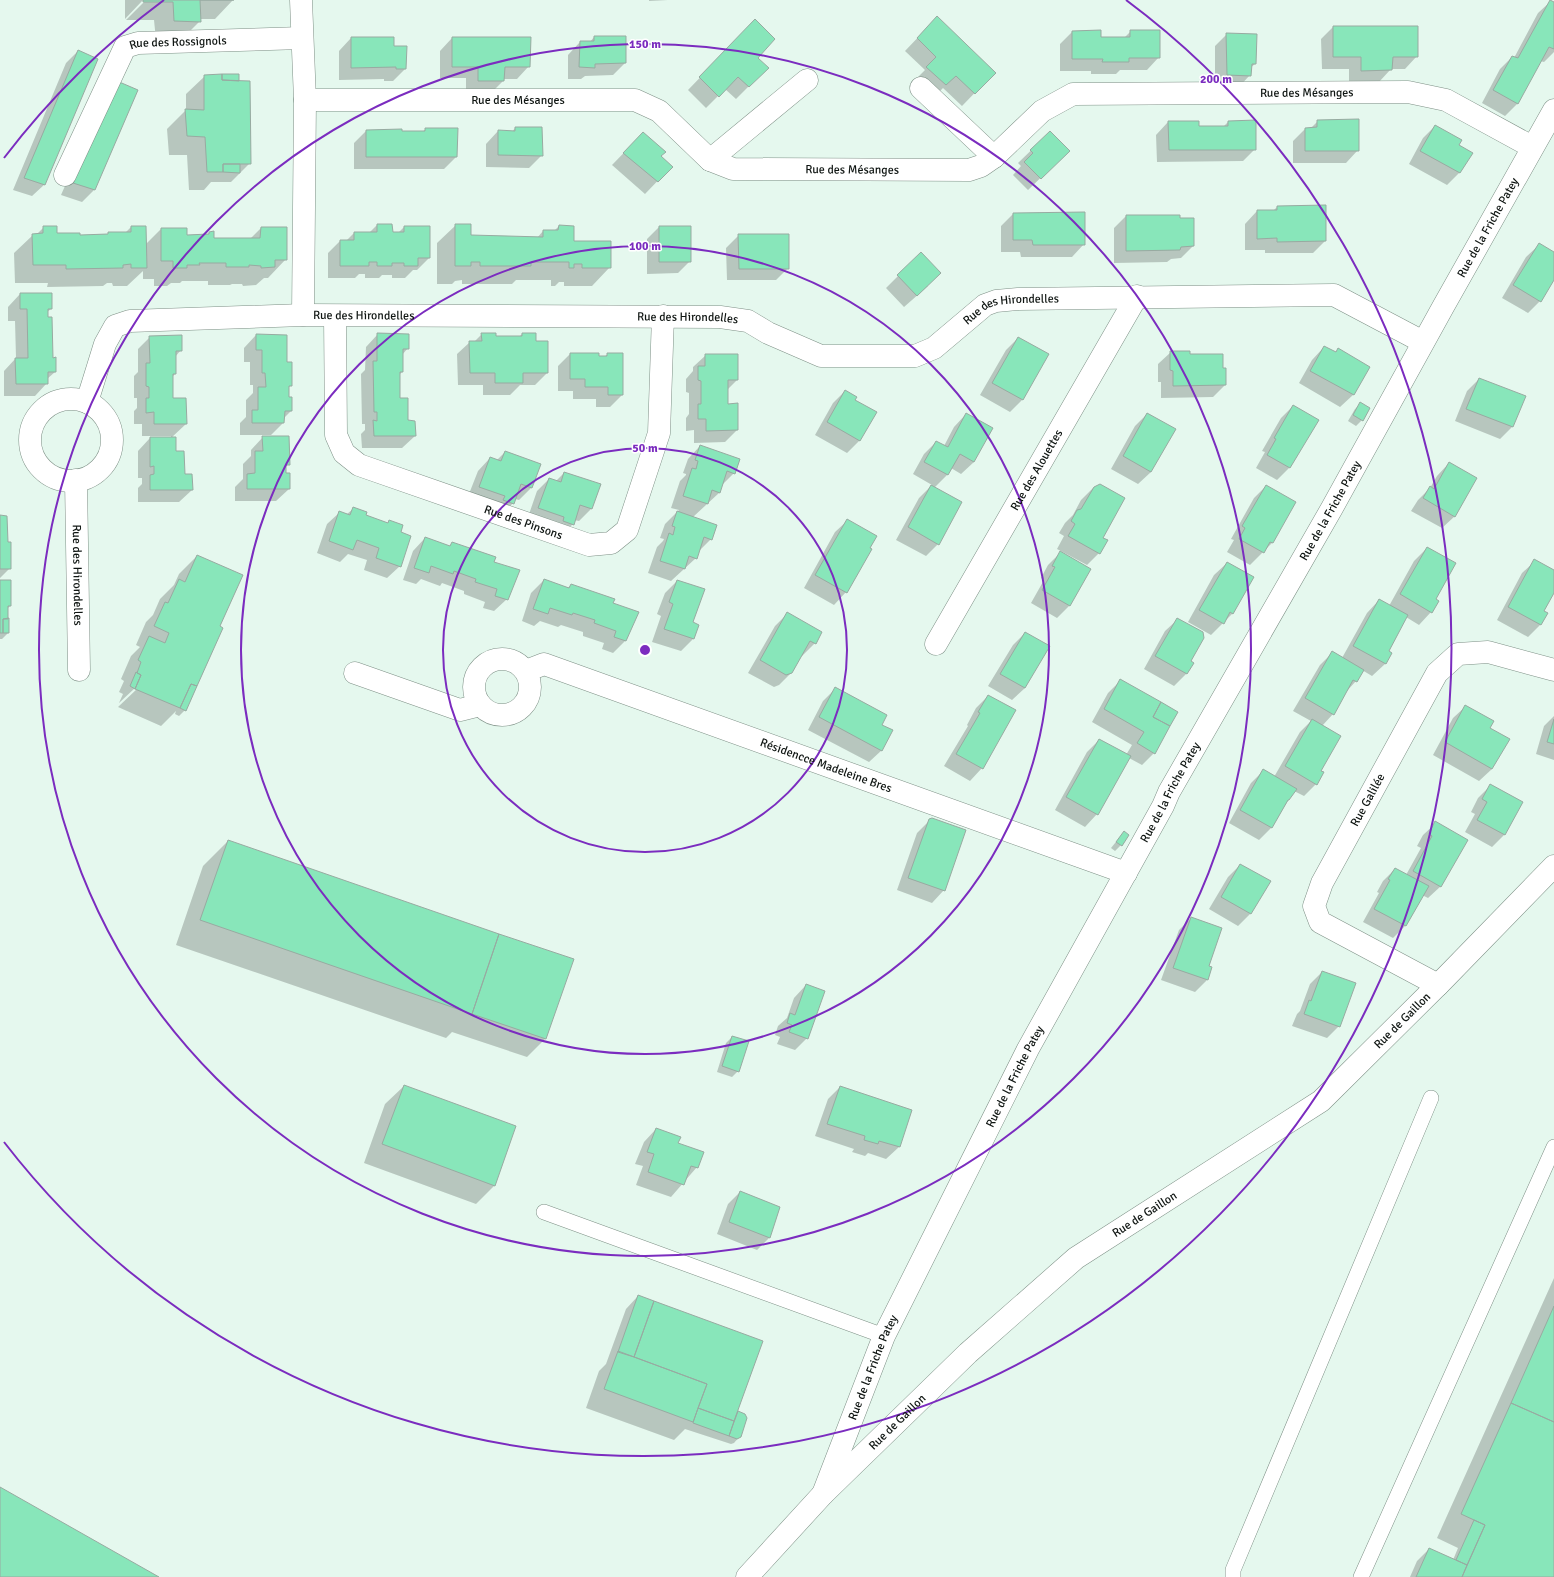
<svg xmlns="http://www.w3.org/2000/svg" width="1554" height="1577" viewBox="0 0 1554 1577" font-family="Signika,sans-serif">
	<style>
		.shadow { fill: #0003 }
		.building { fill: #88e6ba; stroke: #98aaa1 }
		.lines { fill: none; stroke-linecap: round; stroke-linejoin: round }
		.service-casing { stroke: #7e9086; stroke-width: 16 }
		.minor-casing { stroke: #7e9086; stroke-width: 23 }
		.service { stroke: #fff; stroke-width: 15 }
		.minor { stroke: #fff; stroke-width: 22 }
		.ring { fill: none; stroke: #7b2cbf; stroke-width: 2 }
		.labels { text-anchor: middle; stroke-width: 3; stroke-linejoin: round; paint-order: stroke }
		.street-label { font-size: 12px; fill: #0f1512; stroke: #fff }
		.centre { fill: #7b2cbf; stroke: #fff; stroke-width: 2 }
		.ring-label { font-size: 12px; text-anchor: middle; font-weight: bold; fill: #7b2cbf; stroke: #fff; stroke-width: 3; stroke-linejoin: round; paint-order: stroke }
	</style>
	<rect width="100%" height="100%" fill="#e5f8ee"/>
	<!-- shadow -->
	<path class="shadow" d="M125,0H143L125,19Z
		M146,0H233L215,19H200V21L181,40H156L154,20H126Z
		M649,0H668L649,1Z
		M1551,1L1554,3V52L1544,62L1540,61L1518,103L1505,116L1482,103L1500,69L1512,57L1514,58L1538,13Z
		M1333,27L1417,56L1405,69H1391L1379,82L1349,83V69H1322L1321,39Z
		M925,30L994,73L962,106L943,88L934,97L915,80L925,70L905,51Z
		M1131,31L1159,57L1147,70H1120L1116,74H1091V71H1060V44L1072,32L1100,38H1124Z
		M743,33L756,58L767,68L736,99L725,89L706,108L688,90Z
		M1227,34L1255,64L1250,68V75L1238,88L1215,87V46Z
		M594,37L625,63L613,75L585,76L581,79H568V55L580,42H590Z
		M351,38H393V47L405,69L393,81H384V79L339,80V51Z
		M452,38L529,66L517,79H504L503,81L491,93L466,92V78H440V51Z
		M78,51L45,184L32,196L13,190L66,63Z
		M205,76L250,163L231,182H211L204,190H189L187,155H169L167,129L186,110V94Z
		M137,91L94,190L82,202L61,195L105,95Z
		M1318,121L1358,150L1346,163H1293V141L1305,129H1310Z
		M1168,122L1198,127H1223L1228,122L1255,149L1243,161L1157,162L1156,135Z
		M1435,126L1458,146L1460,172L1447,185L1409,164L1423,138Z
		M515,128L542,155L529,168L486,167V144L498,131L512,132Z
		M426,129L456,157L444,169H354V143L366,131L422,132Z
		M1050,132L1056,163L1028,190L1013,175L1021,166L1018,163Z
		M643,133L660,156L671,167L645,194L612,165Z
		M1325,206V241L1313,253H1265V250H1245V224L1257,211H1273L1277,207Z
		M1013,214L1084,244L1072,257H1021L1020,252H1001V226Z
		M1126,216L1179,219L1193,246L1181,258L1171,259L1167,262L1114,263V228Z
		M377,225L392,233H398L404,227L429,258L417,270H413L405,278H392V275H382L379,278H365V274H359L355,278H328V253L340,241H346L354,233H369Z
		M456,225L470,236L537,238L543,231H554L559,226L573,242L610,267L592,286H564V282H559L555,286H551V280H516L512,284H462V280L455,281L452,284H437V243Z
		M44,227L56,234L79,236L125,233L131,227H145V245L161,229L186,236L207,235L209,233L213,239H250L261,228L286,259L268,278H264L256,285L243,286L242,284H232L230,285H208V281H182L180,283H171L167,286H154V279H143V271L127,286H113L112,283H107L103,286L47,287L48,283H15L14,253L33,235L37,234Z
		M659,227L690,261L678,273L647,274V239Z
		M739,235L788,268L776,280H727L726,248Z
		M1539,245L1554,253V278L1540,301L1528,313L1502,298L1526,257Z
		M898,276L928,286L904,307L886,288Z
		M20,294L51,309L47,312L52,359L55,372L47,379V383L35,396H4V371L16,358L15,321H8V307Z
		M378,334L408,348L402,355V372L399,375V398L407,421L415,436L402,448H362L361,434L365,430V424H362L361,374L365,370L366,347Z
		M482,334L495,337H519L522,334L535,342L547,373L535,385H520L510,395H483V385H458L457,354L470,342H474Z
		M256,335L291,385L288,388V398L291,411L283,419V423L271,435H240V423L246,417V400L253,393V385H250V362H244V348Z
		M150,337L181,350L175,357V374L172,377V399L186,424L171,438L184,475L192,490L179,502H138V488L142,484V478H138V451L150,438H171V436H142V424H134V411L137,408V398H134V376L138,372V349Z
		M1018,338L1047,354L1022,400L1010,412L980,395L1006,350Z
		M1324,347L1335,353L1338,350L1369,367L1353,395L1340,407L1299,383L1312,360Z
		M1171,352L1189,355L1222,369H1225V385L1213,397L1161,398V382H1158V364Z
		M570,354L598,357H604L608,354L622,395L610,407H596V399H573V391H558V366Z
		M706,355L737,380L727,390V405L737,430L725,442L694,443V430L686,431V418L689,414V393L686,392V379L693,371V367Z
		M1479,379L1524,397L1512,427L1500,439L1455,421L1467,391Z
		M845,391L854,400L875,413L859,441L847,453L815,435L833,403Z
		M1361,403L1362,420L1356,426L1348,421L1355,409Z
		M1293,406L1289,468L1277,480L1256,468L1265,452L1262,451L1281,418Z
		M966,414L974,462L961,474L951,468L947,475L934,488L938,544L926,556L896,540L919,498L932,485L913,474L924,454L936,442L944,446L954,427Z
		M1147,414L1151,472L1138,484L1111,469L1135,426Z
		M263,437L288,464L285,468L289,489L276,501H235V487L243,479V464L251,456V450Z
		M700,446L734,473L721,486L719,493L693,517L711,539L699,551L696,558L671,581L648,573L657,547L663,541L664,539L660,538L665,524L679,510L671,508L680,481L686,475V474L683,473L688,459Z
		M505,452L540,464L531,488L519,500L515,499L513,503L501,516L467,499L478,471L490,458L496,461Z
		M1449,463L1455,516L1442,528L1411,511L1418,500L1430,488L1437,476Z
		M564,473L599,485L591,509L579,521L574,520L573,524L560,536L527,520L537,491L549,479L556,481Z
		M1266,486L1272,543L1250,565L1227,552L1234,540L1231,539L1254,498Z
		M1094,487L1102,538L1099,553L1087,565L1057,549L1064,536L1059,533L1065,523L1073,515L1081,500Z
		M353,509L365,516L387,524L390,521L399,533L400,566L387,578L364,570L367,560L348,554L340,562L317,553L327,524L340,512L347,514Z
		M0,516L7,543L10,568L0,578Z
		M848,520L846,592L834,605L804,588L835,532Z
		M425,538L449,547L452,543L493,562L507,599L494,611L483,608L485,602L464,594V591L442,583L440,586L421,579L416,584L403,580L413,551Z
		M1427,548L1434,599L1431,612L1419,625L1406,617L1387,651L1391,653L1385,664L1372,676L1362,670L1356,681L1346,692L1333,714L1322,726L1319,771L1316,784L1304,796L1294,791L1271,828L1259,840L1229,823L1251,783L1263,771L1274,777L1300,732L1311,721L1293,711L1320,665L1332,653L1342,658L1367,613L1379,600L1389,606L1414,561Z
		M1060,553L1069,606L1057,618L1031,603L1044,580L1041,578L1048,565Z
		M197,556L185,710L179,716L175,714L176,711L161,726L118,707L138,688H135L119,703L123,694L119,692L124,681L121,679L131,656L140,647L136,645L146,622L153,615L160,599L174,585L179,574Z
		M1535,561L1554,572V591L1543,611L1546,613L1540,625L1528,637L1497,620L1522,573Z
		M1227,563L1233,613L1211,635L1188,622L1214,575Z
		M544,580L568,588L571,585L612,604L626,640L613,653L602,649L604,643L583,636V632L561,625L558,627L540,621L534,626L522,621L531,593Z
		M0,581L10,606L7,609L8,633L2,639H0Z
		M677,581L692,623L698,626L693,639L681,651L652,642L661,616L657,614L665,593Z
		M787,614L821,633L815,643L802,656L801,655L792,672L779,685L774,687L748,673L775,626Z
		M1178,619L1190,662L1186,674L1174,686L1144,669L1165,631Z
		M1025,633V688L1012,700L988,686L1013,645Z
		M1120,681L1154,753L1142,765L1129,758L1097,814L1085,827L1055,810L1087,752L1099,740L1126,755L1132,745L1092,722L1108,693Z
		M835,689L881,725L882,750L869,762L808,730L823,701Z
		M988,696L982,768L970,781L944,766L968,726L967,725L976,708Z
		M1466,706L1489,728L1492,769L1479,781L1433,755L1453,718Z
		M1554,716V760L1536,754L1544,726Z
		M1491,785L1522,802L1504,835L1492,847L1465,832L1475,814L1471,812L1478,798Z
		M930,820L944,890L932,903L897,890L917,833Z
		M1436,823L1441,886L1428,898L1422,895L1405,926L1393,938L1363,922L1379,893L1377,892L1383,881L1395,869L1406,875L1421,848L1417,846L1423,835Z
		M1124,832L1121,845L1115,851L1111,848Z
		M228,841L572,960L545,1039L527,1057L452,1032L446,1038L176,945L203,866Z
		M1240,865L1250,914L1238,926L1209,909L1228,877Z
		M1191,918L1207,966V980L1195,992L1161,980L1179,930Z
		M1322,972L1339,1026L1327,1038L1292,1026L1297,1014L1300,1011L1310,984Z
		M806,985L807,1038L795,1050L777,1044L780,1037L775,1035L778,1026L787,1018L794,998Z
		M732,1037L738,1071L732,1077L717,1072L726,1043Z
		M404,1086L495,1185L476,1204L364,1163L385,1104Z
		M840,1087L911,1111L899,1147L886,1159L868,1153L865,1156L852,1152L854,1149L815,1136L828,1099Z
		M656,1129L677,1144L697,1167L671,1197L636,1185L643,1166L635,1164L644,1142Z
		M740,1192L779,1207L769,1238L757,1250L717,1234L728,1204Z
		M1554,1278V1577H1410L1417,1561L1429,1549L1453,1560L1458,1548L1437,1538Z
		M638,1296L735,1415L738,1412L740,1436L734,1443L731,1444L685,1429L674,1440L586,1408L599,1371L606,1364L626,1309Z"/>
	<!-- building -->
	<path class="building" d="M143,0H234H200L201,22L174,21L173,2H143Z
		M1550,0L1554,2V49L1549,47L1518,104L1493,90L1512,56L1518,58Z
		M937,16L996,73L975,94L956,76L946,85L926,67L936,57L917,38Z
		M755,19L775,39L758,58L769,68L749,87L738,77L719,97L699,77Z
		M1333,26H1418V57H1393L1392,70L1361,71V57H1333Z
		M1101,30V37H1130V30H1160V58H1129V62H1102L1103,59H1072V31Z
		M1226,33L1257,34L1256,64H1252L1251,76L1227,75Z
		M594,36H626V63L595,64V68L579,67L580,41H594Z
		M351,37H394V46H407L406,69H396V67L351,68Z
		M452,37H531L530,67H505L504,81H478V67H452Z
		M78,50L98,59L45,185L24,178Z
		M222,74V80L250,81L251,164H223V172H207L205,137L187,136L185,109L204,110V75Z
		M222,74H239V81L222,80Z
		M117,81L138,90L95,190L73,183Z
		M1359,119V151H1305V128L1317,127V120Z
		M1256,120V150H1169L1168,121H1199V126H1228V121Z
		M1435,125L1462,140L1459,145L1473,153L1460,173L1420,151Z
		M515,127H542L543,156L498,155V130L515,131Z
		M425,128H458L457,157H366V130L402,129V131H425Z
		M1050,131L1070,151L1041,179L1024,162L1033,153L1030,150Z
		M643,132L666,152L661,156L673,167L658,182L623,153Z
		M223,164H240V173L223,172Z
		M1326,205V241L1277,242V238L1257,239V210H1277V206Z
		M1085,212V245H1033L1032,240H1013V213Z
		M1126,215H1180V218H1194V246L1181,247L1180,250L1126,251Z
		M377,224H392L393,232H404V226H430V258H418V266H404V263H392V266H377V262H369V266H340V240H354V232H377Z
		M455,224H471V235L543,237V230H558L559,225L574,226V241H611V268H582V264H574V268H569V262H531V266H480V262H471V266H455Z
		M43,226H57V233H80V235L108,234V232H131V226H146L147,268H131V264L123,265V268L66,269V265H33L32,234L43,233Z
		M659,226H691V262H659Z
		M261,227H287V260H275V267L261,268V266L249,265V267H226V263H199L200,265H187V268H173V261H161V228H187V235L209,234V232L214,231V238H260Z
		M738,234H789V269H739Z
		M1539,243L1554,252V280L1541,302L1513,285Z
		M921,252L941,273L917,296L897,275Z
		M20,293H52V309H48V317H52L53,358L56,357V372H48V384H16L15,358H28L27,309H20Z
		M377,333L409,334V349H403V372H400V398H408V420L415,421L416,436H374L373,420L377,421V412H374L373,361H377Z
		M481,333H496V336H522V333H536V341H548V373H523V383H495V373H470L469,341H482Z
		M256,334L287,335V362H292V386H289V397H292V411H285L284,423H252V410H258V387H266L265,373H262V350H256Z
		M182,335V351H176V374H173V398H186L187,424H154V412L146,413V398H149V387L146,386V363H150L149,336Z
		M1018,337L1049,354L1023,400L992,383Z
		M1324,346L1336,352L1338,348L1370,367L1354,395L1310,371Z
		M1170,351H1190V354H1223V368H1226V385L1173,386V371L1170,370Z
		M570,353H599V356H607V353H623V395H608V387H585V379H570Z
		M705,354H738V380H728V404L738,403V430L706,431V419H698V404H701V381L698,380V366H705Z
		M1479,378L1526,396L1513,427L1466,409Z
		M845,390L857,397L855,400L877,412L860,441L827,422Z
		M1360,402L1370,408L1363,421L1353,415Z
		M1293,405L1319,420L1290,468L1267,455L1276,439L1274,438Z
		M966,413L993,428L974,462L960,454L948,475L924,462L936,441L948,447Z
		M1147,413L1176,429L1151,472L1123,456Z
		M262,436H289L290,465H286V473H290V489H247V474L255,473V451H263Z
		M150,437H176V451H184L185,474H192L193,490H150V475L154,474V466L150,467Z
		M700,445L740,459L735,474L727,471L720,493L712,490L708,504L683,496L692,468L696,469L698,461L695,460Z
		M505,451L541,464L532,488L521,484L514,504L503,500L505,496L479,487L490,457L501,461Z
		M1449,462L1477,478L1455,517L1423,498L1430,486L1434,489Z
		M564,472L601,484L592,509L580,505L574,525L563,521L564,517L538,508L549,478L561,482Z
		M1100,484L1125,498L1103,538L1108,540L1100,554L1068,536L1075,524L1071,521L1077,510L1081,509L1094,487Z
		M931,485L962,502L939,545L908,527Z
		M1266,485L1296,502L1273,543L1270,542L1264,553L1239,539L1245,528L1242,526Z
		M353,507L367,512L366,515L388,523L389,520L403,525L401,532L411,536L401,567L376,558L379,548L357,540L353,550L329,541L339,511L350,515Z
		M677,511L717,525L712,540L704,537L697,559L689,556L685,569L660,561L669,533L673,535L675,527L672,526Z
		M0,515L7,516L8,542H11V569H0Z
		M847,519L877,536L870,548L872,549L847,593L815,575Z
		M425,537L450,546L452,542L496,557L494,562L520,570L508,600L495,596L497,589L475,582L476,579L454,571L453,574L431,566L429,573L414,568Z
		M1427,547L1456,563L1436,599L1439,601L1432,613L1400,594Z
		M1060,551L1091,569L1070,606L1042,590L1055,567L1052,566Z
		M197,555L243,575L220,626L223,628L197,686L191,684L180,708L135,689L141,675L137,673L141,662L138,660L149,636L165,643L169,633L154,626L165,602L168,603L179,579L185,582Z
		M1534,559L1554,570V593L1544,611L1548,613L1541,625L1508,607Z
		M1227,562L1254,577L1233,614L1230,612L1224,624L1199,610Z
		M544,579L569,588L571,584L615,599L613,603L639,612L626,641L614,637L616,631L594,623L595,620L573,613L572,615L550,608L548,614L533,609Z
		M0,580H11V606H8V619H3V633H0Z
		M677,580L705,589L693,622L699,625L694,639L664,629L673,604L669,602Z
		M1379,599L1408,615L1389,651L1392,653L1386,664L1353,646Z
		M787,612L822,632L816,644L810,641L792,673L786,675L760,660Z
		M9,618V633H3V619Z
		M1177,618L1203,632L1204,638L1191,661L1194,663L1187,674L1155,656Z
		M1025,632L1050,646L1025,688L1000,674Z
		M1332,651L1364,670L1357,682L1353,680L1334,715L1305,698Z
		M136,672L141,675L135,689L130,686Z
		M1120,679L1161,702L1153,717L1170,726L1155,754L1137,743L1144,732L1104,709Z
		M191,684L197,686L186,711L180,708Z
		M835,687L887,715L882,725L893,730L882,751L819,717Z
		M988,695L1016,710L983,769L956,754L980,713L978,712Z
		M1161,702L1178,712L1170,726L1153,717Z
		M1465,705L1494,721L1490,728L1510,739L1492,769L1445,742Z
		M1312,719L1341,736L1321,771L1324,772L1317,785L1285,766Z
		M1554,719V744L1547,742Z
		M1099,739L1131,756L1098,815L1066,797Z
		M1263,769L1297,789L1289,800H1288L1272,828L1240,810Z
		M1490,784L1523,802L1505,835L1477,820L1487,802L1482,799Z
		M932,818L966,830L945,891L908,878L929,819Z
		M1435,821L1468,840L1441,887L1413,871L1432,836L1429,834Z
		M1124,831L1129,835L1122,846L1116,842Z
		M228,840L499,934L472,1014L200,920Z
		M1240,864L1271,881L1251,914L1221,897Z
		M1395,868L1429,886L1406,926L1374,909L1390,880L1388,879Z
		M1191,917L1222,928L1209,966L1212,967L1208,980L1173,968Z
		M499,934L574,959L546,1039L472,1014Z
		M1322,971L1356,983L1340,1027L1304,1014L1309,1000L1311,1001Z
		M806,984L825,991L808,1039L789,1032L792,1025L787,1023L790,1013L795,1015Z
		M732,1036L749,1041L739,1072L722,1066Z
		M404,1085L516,1126L495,1186L382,1144Z
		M840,1086L912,1110L900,1147L879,1141L878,1144L864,1140L865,1136L827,1124Z
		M656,1128L681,1137L678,1143L704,1152L698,1168L691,1166L684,1185L648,1172L654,1154L647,1152Z
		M740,1191L780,1207L770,1238L729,1222Z
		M638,1295L654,1301L634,1357L618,1352Z
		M654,1301L763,1341L734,1421L698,1408L707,1384L634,1357Z
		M1554,1306V1422L1511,1403Z
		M618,1351L707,1384L693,1422L604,1389Z
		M1511,1403L1554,1422V1577H1462L1485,1525L1461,1514Z
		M698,1408L734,1421L729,1436L693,1423Z
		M738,1411L745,1414L747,1418L741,1437L737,1439L729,1436Z
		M0,1487L159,1577H0Z
		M1474,1520L1485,1525L1467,1565L1456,1560Z
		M1429,1548L1467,1565L1462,1577H1416Z"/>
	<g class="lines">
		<!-- service casing -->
		<g class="service-casing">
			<path id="service" d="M544,1212L884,1336
				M1233,1577V1570L1431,1098
				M1361,1577L1554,1147"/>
		</g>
		<!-- minor casing -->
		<g class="minor-casing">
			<g id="minor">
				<path d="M301,0L305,100L303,315"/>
				<path id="s1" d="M921,88L994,157L1042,111L1073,94L1408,92L1446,100L1532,147"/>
				<path id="s2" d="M305,100H635L659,111L710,160L733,169L969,170L981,166L994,157"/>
				<path d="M710,160L807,80"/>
				<path id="s3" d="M65,175L125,47L138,43L302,38"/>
				<path id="s4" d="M335,316L336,435L344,453L359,465L589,545L611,543L627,530L659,433L663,316"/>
				<circle cx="71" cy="440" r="41"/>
				<path id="s5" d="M87,402L105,344L115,326L130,321L303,315L720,317L748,321L768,333L821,356H915L934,348L985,305L996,301L1018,299L1334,295L1423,342"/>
				<path id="s6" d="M76,480L79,670"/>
				<path id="s7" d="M936,644L1137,296"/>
				<circle cx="502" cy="687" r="28"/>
				<path id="s8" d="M526,671L544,664L1126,873"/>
				<path d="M355,673L460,710L480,705"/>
				<path id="s9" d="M1438,985L1320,922L1314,906L1322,883L1437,673L1458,654L1488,652L1554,670"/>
				<path id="s10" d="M823,1494L884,1336L1028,1049L1163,806L1169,792L1332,508L1443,307L1554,110"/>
				<path id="s11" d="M747,1577L823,1494L968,1353L1076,1258L1321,1101L1443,980L1554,866"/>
			</g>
		</g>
		<!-- service -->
		<use href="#service" class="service"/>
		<!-- minor -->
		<use href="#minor" class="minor"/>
	</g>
	<!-- distance rings -->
	<g class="ring">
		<circle cx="645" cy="650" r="202"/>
		<circle cx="645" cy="650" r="404"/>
		<circle cx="645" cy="650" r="606"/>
		<path d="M4 158A808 808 0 0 1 164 0M1126 0A808 808 0 1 1 4 1142"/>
	</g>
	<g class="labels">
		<!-- street labels -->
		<g class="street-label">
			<text dy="4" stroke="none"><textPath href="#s3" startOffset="195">Rue des Rossignols</textPath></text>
			<text dy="4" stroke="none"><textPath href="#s1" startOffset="436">Rue des Mésanges</textPath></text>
			<text dy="4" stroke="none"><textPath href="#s2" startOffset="213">Rue des Mésanges</textPath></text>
			<text dy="4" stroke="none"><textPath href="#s2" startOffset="571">Rue des Mésanges</textPath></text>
			<text dy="4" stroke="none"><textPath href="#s10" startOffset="1432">Rue de la Friche Patey</textPath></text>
			<text dy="4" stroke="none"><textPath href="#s5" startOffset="1002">Rue des Hirondelles</textPath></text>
			<text dy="4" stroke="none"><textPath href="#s5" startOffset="331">Rue des Hirondelles</textPath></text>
			<text dy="4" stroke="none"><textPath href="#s5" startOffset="655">Rue des Hirondelles</textPath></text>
			<text dy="4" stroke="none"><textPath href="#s7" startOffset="201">Rue des Alouettes</textPath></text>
			<text dy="4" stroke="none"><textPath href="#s10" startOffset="1108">Rue de la Friche Patey</textPath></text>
			<text dy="4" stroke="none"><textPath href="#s4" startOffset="332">Rue des Pinsons</textPath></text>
			<text dy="4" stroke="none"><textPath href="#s6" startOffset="95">Rue des Hirondelles</textPath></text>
			<text dy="4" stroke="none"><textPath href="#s8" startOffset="319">Résidencce Madeleine Bres</textPath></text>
			<text dy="4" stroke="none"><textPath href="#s10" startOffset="784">Rue de la Friche Patey</textPath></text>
			<text dy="4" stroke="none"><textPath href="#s9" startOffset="270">Rue Galilée</textPath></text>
			<text dy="4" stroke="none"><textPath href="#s11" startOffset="864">Rue de Gaillon</textPath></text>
			<text dy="4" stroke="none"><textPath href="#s10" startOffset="460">Rue de la Friche Patey</textPath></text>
			<text dy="4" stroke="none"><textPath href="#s11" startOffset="540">Rue de Gaillon</textPath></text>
			<text dy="4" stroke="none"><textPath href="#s10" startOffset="136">Rue de la Friche Patey</textPath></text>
			<text dy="4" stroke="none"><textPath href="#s11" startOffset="216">Rue de Gaillon</textPath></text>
		</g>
	</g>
	<circle cx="645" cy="650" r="6" class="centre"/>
	<g class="ring-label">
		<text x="645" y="48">150 m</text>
		<text x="1216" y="83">200 m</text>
		<text x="645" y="250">100 m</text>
		<text x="645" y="452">50 m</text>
	</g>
</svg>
